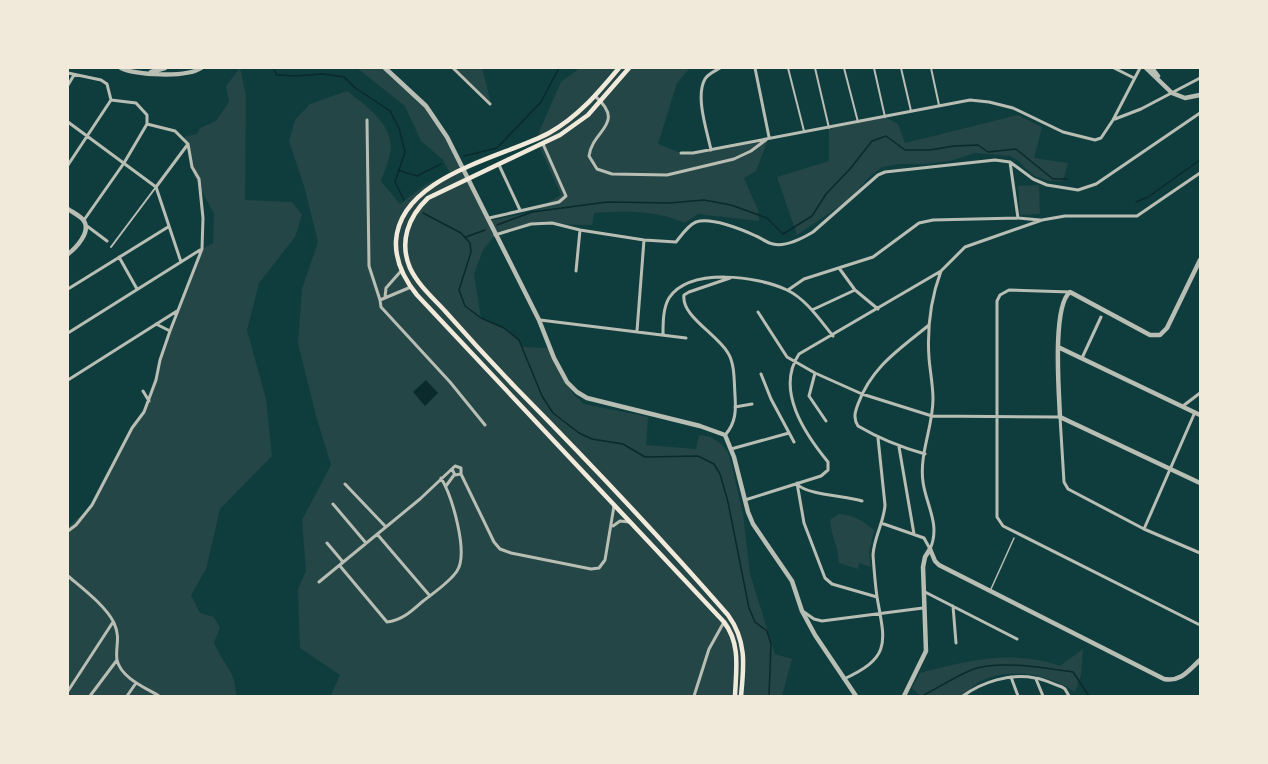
<svg xmlns="http://www.w3.org/2000/svg" width="1268" height="764" viewBox="0 0 1268 764" font-family="'Archivo Narrow',sans-serif">
	<style>
		.green { fill: #244646 }
		.water { fill: #0a2a2b }
		.lines { fill: none; stroke-linecap: round; stroke-linejoin: round }
		.stream { stroke: #0a2a2b; stroke-width: 1.5 }
		.service { stroke: #b8beb3; stroke-width: 1.5 }
		.pedestrian { stroke: #b8beb3; stroke-width: 2 }
		.minor { stroke: #b8beb3; stroke-width: 3 }
		.tertiary { stroke: #b8beb3; stroke-width: 4.5 }
		.secondary { stroke: #f1e9da; stroke-width: 4.5 }
	</style>
	<rect width="100%" height="100%" fill="#0f3d3e"/>
	<!-- green -->
	<path class="green" d="M240,68L246,95L245,200L292,202L302,215L295,237L259,283L247,330L266,399L272,456L220,509L206,569L191,595L200,613L214,617L220,628L214,642C222,664 236,670 236,696H68V527L88,509L132,428L144,412L160,360L202,249L213,243L214,214L194,176L184,137L197,134L200,128L216,121L229,102L226,86Z
		M357,68H385L433,115L489,221L532,212L561,195L536,139L561,82L580,68H690L677,83L658,144L681,153H693L769,137L756,171L744,178L758,210L759,221L698,214L685,223C655,210 626,211 594,213L592,225L531,224L495,235L483,250L474,274L481,318C497,325 515,331 523,347L548,348L574,395L584,404L648,417L646,445L696,449L699,435L711,437L721,444L728,452L731,462L743,514L750,574L775,654L792,659L782,696H328L331,695L340,675L300,648L298,589L306,571L302,520L331,465L317,419L298,343L302,289L318,242L304,186L289,141L295,120L310,104L347,91C366,106 396,126 390,154C388,163 384,172 381,181L400,204L425,185L450,173L443,160L421,141L405,106Z
		M453,68H482L491,103Z
		M1018,115L1042,127L1034,158L1068,163L1063,181H1049L1035,176L1026,169L1019,161L1010,156L975,153L950,161L924,164H900L882,167L869,177L850,199L797,235L777,177L829,161V128L885,117L898,124L905,143Z
		M1039,185L1040,214L1020,215L1018,186Z
		M839,514C855,516 861,519 874,530L869,552L871,567L859,563L858,569L839,563C839,548 831,536 830,520Z
		M1083,649L1081,675L1075,692C1047,674 1013,667 981,681C973,684 967,695 959,696C947,699 933,696 921,696L912,688L920,673C966,661 1013,649 1060,666Z"/>
	<!-- water -->
	<path class="water" d="M426,380L438,393L425,406L413,392Z"/>
	<g class="lines">
		<!-- stream -->
		<path class="stream" d="M273,68L277,75L295,76L323,74L344,77L354,87L390,111L399,128L405,152L395,182L404,200
			M464,156L497,148L541,102L559,68
			M398,170L417,176L441,164
			M1136,202L1148,197L1200,160
			M423,213L461,233L470,243L471,252L459,290L465,306L481,318L504,328L519,340L542,396L553,413L579,433L592,439L623,444L645,457L698,456L714,464L720,474L728,502L749,608L755,622L767,631L771,644L769,696
			M497,225L532,212L607,202L669,203L704,200L731,205L767,218L783,234L812,216L826,194L850,169L872,141L886,136L905,150H930L954,146L978,145L988,152L1016,149L1053,179H1067
			M466,237L485,230
			M925,696L924,695C940,687 957,675 974,669C1000,660 1045,668 1073,672L1089,696"/>
		<!-- service -->
		<path class="service" d="M991,589L1014,538"/>
		<!-- pedestrian -->
		<path class="pedestrian" d="M788,68L804,131
			M815,68L829,128
			M844,68L858,122
			M874,68L885,117
			M901,68L911,111
			M931,68L939,105
			M111,247L156,187"/>
		<!-- minor -->
		<path class="minor" d="M453,68L490,104
			M755,68L769,137
			M1114,68L1134,78
			M68,73L101,80L107,84L111,100
			M68,85L74,75
			M595,96C627,124 592,130 589,156L597,169L612,174L667,175L734,159L751,151L767,139
			M111,100L136,103L147,115V124
			M1115,119L1141,109L1200,78
			M367,120L369,266L380,300L411,287
			M68,122L156,187L181,262
			M711,150C707,131 695,96 705,79C708,74 715,71 720,68
			M681,153H693L970,100L989,102L1013,108L1063,132L1095,140L1101,138L1113,120L1140,68
			M1010,162L1018,218
			M68,165L111,100
			M499,165L520,210
			M156,187L188,144
			M489,218L559,202L566,196L543,144
			M84,220L124,163L147,124
			M87,226L107,241
			M495,235L531,224L552,223L580,230L644,240L676,242C681,236 688,225 696,222C711,217 741,229 756,236C761,238 767,243 773,244C785,247 803,238 813,232L878,175L885,172L995,160L1010,162L1033,179L1047,185L1078,190L1096,184L1200,113
			M119,257L137,289
			M839,268L855,290L878,309
			M576,271L580,230
			M68,289L168,227
			M788,290L804,279L873,257L919,223L933,220L1018,218L1040,220
			M1070,292L1009,290L1000,295L997,301V517L1003,526L1200,625
			M385,297L386,288L401,271
			M380,300L381,307L450,382L485,425
			M812,310L855,290
			M758,312L787,357L815,373L862,394L932,416L1060,417L1064,482L1068,489L1144,529L1200,553
			M540,320L686,338
			M156,324L170,331
			M637,331L644,240
			M68,333L200,250
			M663,334C663,323 663,308 669,298C690,267 758,276 787,290C806,299 820,320 833,336
			M1082,358L1101,317
			M815,373L809,396L826,421
			M761,374L771,399L794,442
			M68,380L177,311
			M143,391L149,401
			M1183,406L1200,393
			M735,407L752,404
			M726,434C736,422 736,410 735,395C734,382 735,364 728,353C717,334 681,316 684,295L689,292L730,278
			M899,447L914,534
			M731,449L789,433
			M925,454C900,447 880,439 858,426C853,418 855,412 858,404C872,366 900,349 929,325
			M452,469L455,475L461,474
			M797,483L804,523L825,578L832,584L877,597
			M345,484L385,526
			M798,485C809,495 846,496 862,501
			M446,486L454,475
			M745,500L821,476L828,470V462C805,434 775,390 799,354L941,271L965,247L1042,220L1065,216H1137L1200,173
			M333,504L366,543
			M881,523L924,538L930,549
			M613,526L620,521L629,522
			M1144,529L1195,412
			M68,531L76,525L92,505L132,428L144,412L156,380L160,360L170,331L202,249L203,218L199,179L192,167L188,144L175,131L147,124
			M377,534L430,596
			M327,543L343,562
			M930,549C941,525 926,505 923,482C919,454 933,427 933,399C933,385 930,371 929,358C927,329 931,298 941,271
			M340,566L387,622C401,621 412,611 422,602C433,593 449,583 457,571C469,553 452,496 441,478
			M68,576C82,588 106,606 114,623C121,638 115,648 117,660C121,678 146,688 159,696
			M319,582L420,499L455,466L461,468V474L494,542L500,549L511,553L591,569L599,568L605,560L614,506
			M925,592L1017,639
			M953,606L956,643
			M804,612L814,619L822,621L923,608
			M1011,677L1018,696
			M844,679C892,657 885,642 877,597C875,583 874,569 873,555C874,537 884,522 885,505L878,438
			M1036,679L1043,696
			M68,691L113,622
			M90,696L117,660
			M127,696L136,683
			M694,696L709,649L724,622
			M963,696C982,682 1010,673 1035,678C1044,679 1053,684 1062,687L1065,689L1069,696"/>
		<!-- tertiary -->
		<path class="tertiary" d="M121,68C136,75 186,78 201,68
			M385,68L426,106L447,137L539,320L554,358L567,382L577,392L587,398L700,426L725,435L734,457L748,512L753,524L792,581L802,611L815,635L856,696
			M1146,68L1172,93L1185,98L1200,95
			M1152,68L1158,76
			M151,72L165,68
			M68,209C72,212 81,216 84,221C91,232 76,248 68,254
			M1200,260L1167,328L1160,335H1150L1070,292C1052,306 1059,393 1060,417L1200,483
			M1058,347L1200,415
			M930,549L935,561L939,565L1164,679C1181,682 1188,671 1200,660
			M904,696L926,651L923,567L925,557L930,549"/>
		<!-- secondary -->
		<path class="secondary" d="M619,68C598,93 578,117 549,133C502,158 400,176 396,241C395,262 404,279 417,295L724,622C741,644 736,670 735,696
			M629,68L588,115L560,135L428,198C408,217 399,242 410,268C418,285 433,298 445,311C468,337 492,363 516,388C589,462 660,537 728,615C747,641 744,666 741,696"/>
	</g>
	<!-- border -->
	<rect width="1268" height="764" fill="none" stroke="#f1e9da" stroke-width="138"/>
</svg>
